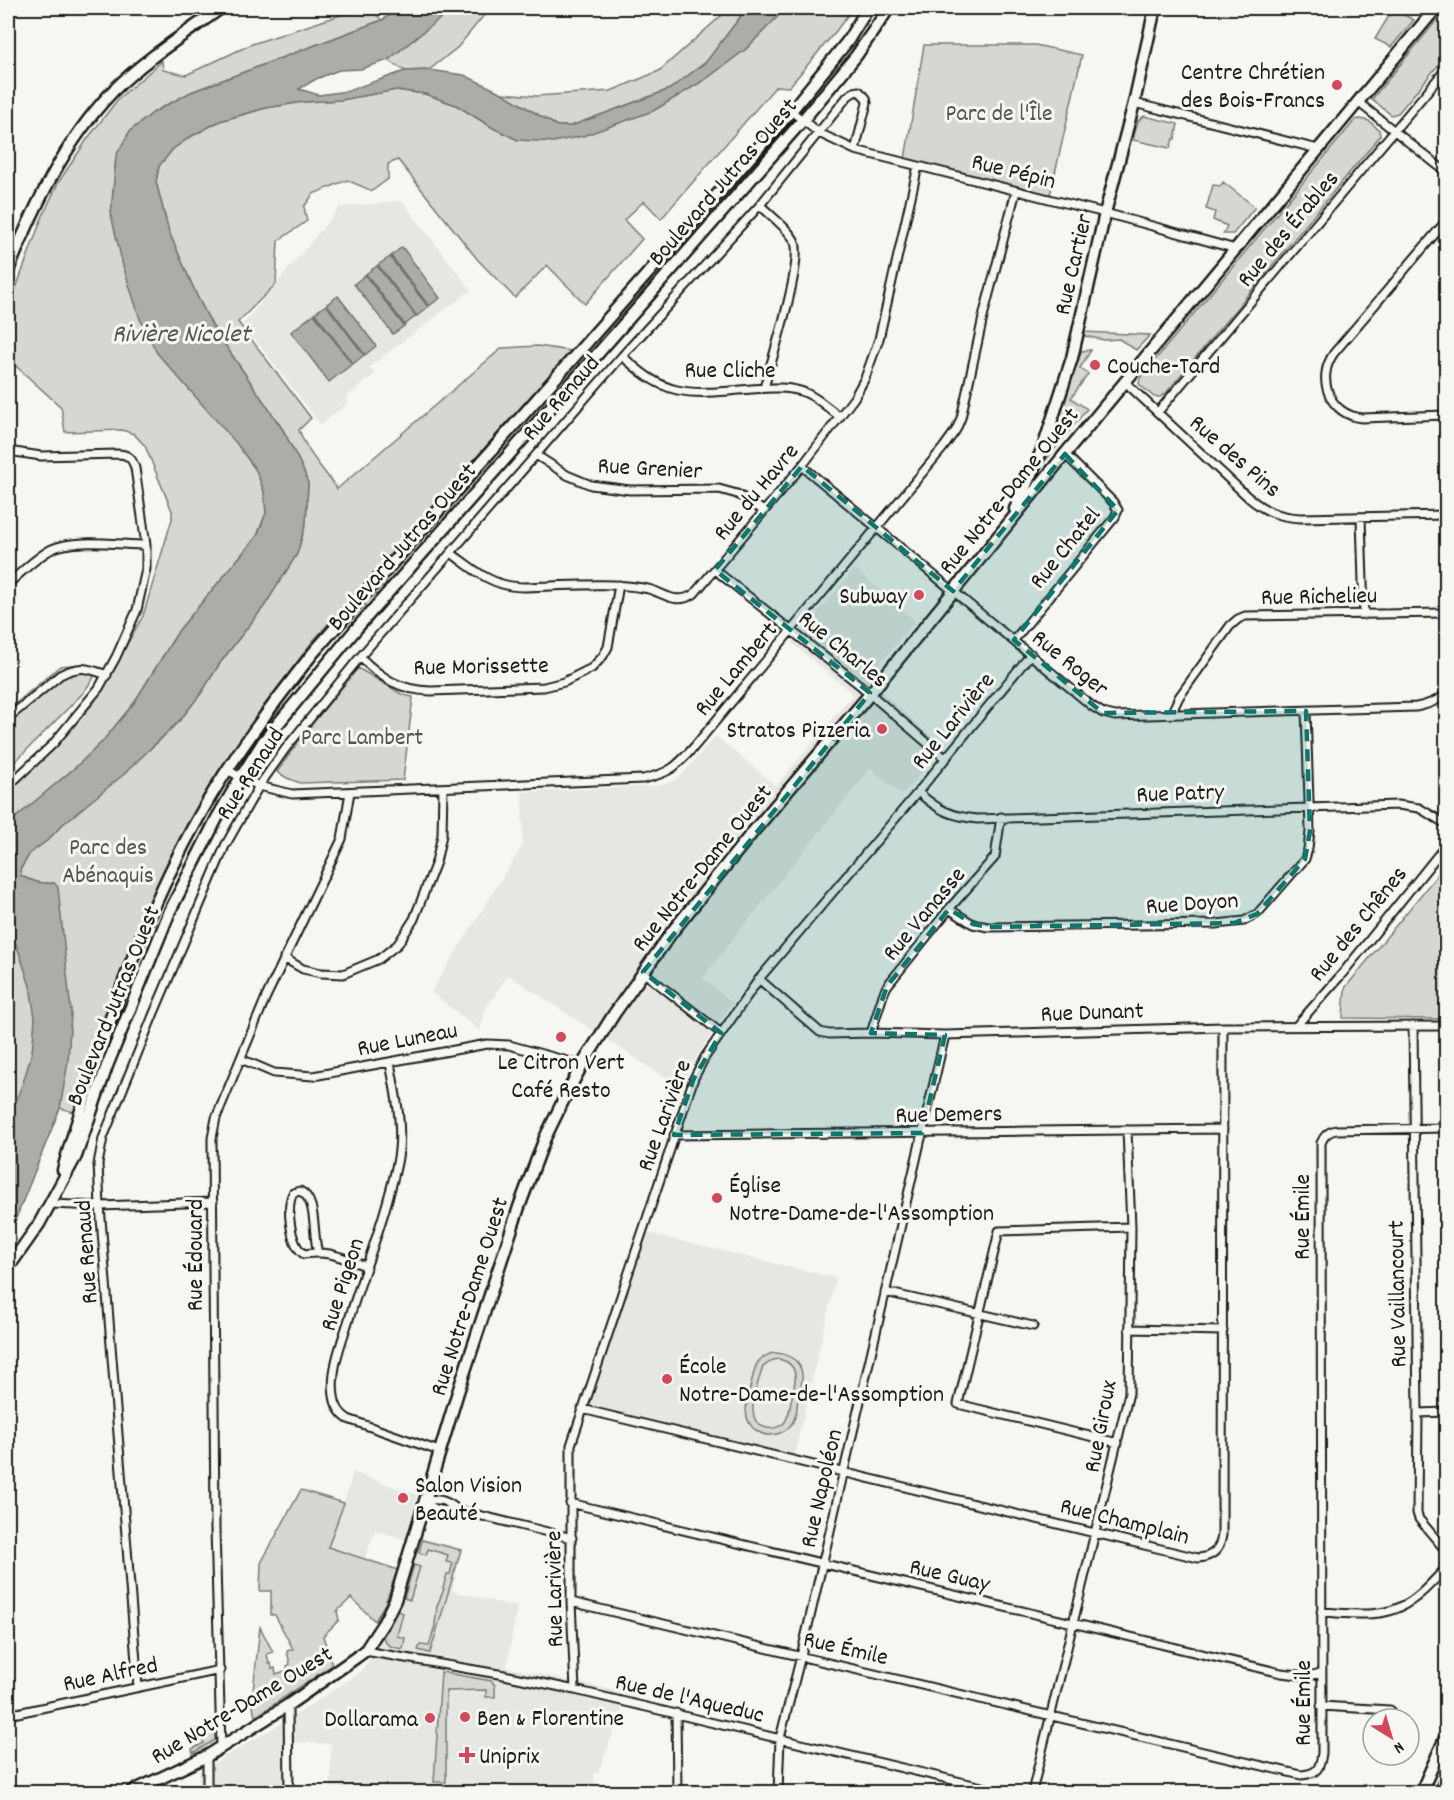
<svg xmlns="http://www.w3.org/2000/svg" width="1454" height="1800" viewBox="0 0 1454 1800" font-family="Dekko,sans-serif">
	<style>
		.built { fill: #e6e6e2 }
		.green { fill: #d6d6d2; stroke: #797977; stroke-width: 1.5; fill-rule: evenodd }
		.water { fill: #acaca9; stroke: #727271; stroke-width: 1.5 }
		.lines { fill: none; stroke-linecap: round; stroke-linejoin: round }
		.street-casing { stroke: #1c1c1c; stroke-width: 11 }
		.secondary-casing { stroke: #1c1c1c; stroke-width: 15 }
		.primary-casing { stroke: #1c1c1c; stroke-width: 15 }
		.street { stroke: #f6f6f2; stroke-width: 7 }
		.secondary { stroke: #f6f6f2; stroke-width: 10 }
		.primary { stroke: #f6f6f2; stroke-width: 10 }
		.marked { fill: #0f766e; fill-opacity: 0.2; stroke: #0f766e; stroke-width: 4.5; stroke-dasharray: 12 8; stroke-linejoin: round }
		.poi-dot { fill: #d1495b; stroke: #f6f6f2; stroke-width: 2 }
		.labels { text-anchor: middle; stroke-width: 6; stroke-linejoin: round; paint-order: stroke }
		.poi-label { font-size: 24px; fill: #1c1c1c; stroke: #f6f6f2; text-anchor: start }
		.park-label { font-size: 24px; fill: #545453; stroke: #f6f6f2 }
		.street-label { font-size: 24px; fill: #1c1c1c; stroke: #f6f6f2 }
		.water-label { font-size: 26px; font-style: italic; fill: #565654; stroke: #f6f6f2 }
	</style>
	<rect width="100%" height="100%" fill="#f6f6f2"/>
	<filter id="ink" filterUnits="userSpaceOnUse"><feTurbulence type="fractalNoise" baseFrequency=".0167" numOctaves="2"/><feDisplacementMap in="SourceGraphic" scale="12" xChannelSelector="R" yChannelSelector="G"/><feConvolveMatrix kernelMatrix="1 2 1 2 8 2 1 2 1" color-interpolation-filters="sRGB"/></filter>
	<g filter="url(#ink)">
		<!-- built -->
		<path class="built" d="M402,201L471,290L369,367L375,374L345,398L348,403L321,425L243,324L340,207Z
			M855,568L915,621L867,679L944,748L901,795L871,768L733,939L703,978L732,1003L690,1067L681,1088L508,975L486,1008L480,1031L431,992L523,845L522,792L655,786L673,781L682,775L716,736L776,786L853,694L792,643Z
			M643,1232L836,1278L793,1460L582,1409Z
			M353,1472L417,1495L406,1540L375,1530L365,1558L328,1547L344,1503Z
			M421,1538L462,1549L452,1591L517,1607L507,1667L622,1692L621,1712L598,1773H594V1789H620V1792H331V1744L295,1742L294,1792H199V1772L297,1714L361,1672L384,1637L401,1603Z"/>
		<!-- green -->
		<path class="green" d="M362,8H368L382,20L191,92L154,112L130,131L116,156L111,215L237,444L256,470L264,491L266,513L257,536L179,630L134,703L102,742L77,766L8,824V792L57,745L95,701L108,678L143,616L172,519V511L145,446L134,434L122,430L65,432L61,407L8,359V310L41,220L58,183L88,138L118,99L162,61L163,70L186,75L252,44Z
			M453,8H486L485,14L458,47L429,70L405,71L388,60Z
			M730,8H747L706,62L670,89L571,126H557L502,93L536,96L611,91L659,71Z
			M786,8H853L836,31L789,87L776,86L661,219L644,201L624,220L642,239L585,304L547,265L515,298L478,260L398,160L388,164V179L372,191L347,180L313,194L304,207L307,221L278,241L276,284L238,322L311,418L299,430C307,453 323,468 337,489L502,348L538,346L571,351L312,642L225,763L180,840L134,942L100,1033L76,1113L60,1108L71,1012L54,883C44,884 31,881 21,876L20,870L30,853L48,840L62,825L158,742L181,719L202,692L220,663L265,605L297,554L306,523L308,483L302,467L283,430L213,327L197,296L169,232L156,182L159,166L173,149L190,137L220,121L266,108L303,102L341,100L396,90L425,94L456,105L493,128L518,140L653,111L706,79L746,49Z
			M1393,9L1414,20L1391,47L1375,39Z
			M1446,9V56L1398,113L1391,115L1372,99Z
			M924,45H1035L1082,55L1050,195L905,159Z
			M1144,116L1178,124L1175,139H1173L1170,148L1133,140L1138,121Z
			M1360,119L1369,121L1379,130L1380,136L1166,393L1160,397H1154L1139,384L1140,378L1351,125L1355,120Z
			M1223,182L1255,207L1233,234H1223L1227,226L1213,220L1215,212L1206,209L1213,185L1221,186Z
			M1083,332L1150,335L1136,350L1119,339L1104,340L1085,336Z
			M1091,350L1080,368L1088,374L1071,398L1087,409L1046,460L1045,458L1081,351Z
			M71,665L93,668L96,671L93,679L83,693L8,769V710L60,666Z
			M358,668L403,695L413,697L403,780L300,783L287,778L277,772L300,739Z
			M1446,864V1019L1343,1018L1345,988Z
			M8,924C19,953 34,985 35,1017C37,1052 22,1089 8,1120V1085L11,1068L8,1001Z
			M773,1353C787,1353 802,1360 802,1376C803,1383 799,1392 798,1399C797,1405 797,1411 795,1417C790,1433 771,1440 757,1431C740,1420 747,1400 751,1384C753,1377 754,1368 758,1362C762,1357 767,1355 773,1353ZM779,1359C802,1365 795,1383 791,1401C790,1408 789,1417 784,1423C780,1427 773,1429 767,1428C741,1423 758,1383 763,1367L773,1360Z
			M301,1490L344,1503L328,1547L398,1570L385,1603L375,1621L351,1598L337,1611L339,1620L323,1636L332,1665L255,1717L252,1700L260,1627L273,1652L267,1654L269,1664L271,1663L272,1669L275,1668L276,1674L288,1670L287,1666L290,1664L287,1651L293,1649L275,1615H271V1591H260L261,1563Z
			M422,1540L461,1550L430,1653L418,1650L420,1645L429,1646L435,1625L437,1606L444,1589L443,1588L447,1574H450L453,1563L446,1562L448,1555L428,1549L426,1555L419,1553Z
			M414,1565L420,1567L410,1600L404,1598Z
			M398,1611L403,1613L397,1636L405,1638L403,1649C394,1647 386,1647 383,1637Z
			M441,1672L492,1681L495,1686V1697H486V1690L446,1691V1782H434Z
			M214,1726L215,1740L193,1753L192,1749L204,1743L195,1729Z"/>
		<!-- water -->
		<path class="water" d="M401,8H453L388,60L361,69L339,70L316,79L299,89L319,95L347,91L405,71L429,70L464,75L502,93L557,126H571L670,89L706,62L747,8H786L746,49L706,79L653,111L583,136L553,142L518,140L493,128L456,105L425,94L396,90L341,100L303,102L266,108L220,121L190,137L173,149L159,166L156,182L169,232L197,296L213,327L283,430L302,467L308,483L306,523L297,554L265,605L220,663L202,692L181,719L123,775L62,825L48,840L30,853L20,870L21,876C31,881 44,884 54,883L58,887L71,1012L68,1062L60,1108L15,1221L8,1231V1120L23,1083L32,1053L35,1018L30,986L19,952L8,924V824L77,766L102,742L134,703L179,630L257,536L266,513L264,491L256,470L237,444L157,353L140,319L123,266L111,215L116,156L130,131L154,112L191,92L382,20Z
			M402,247L440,298L429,306L391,256Z
			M390,257L428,307L417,316L378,265Z
			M377,266L416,316L405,325L366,274Z
			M365,275L404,326L393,334L354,284Z
			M338,296L376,346L365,355L327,304Z
			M326,305L364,355L353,364L315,313Z
			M314,314L352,364L329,382L291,332Z"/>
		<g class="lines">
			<!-- street casing -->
			<g class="street-casing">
				<path id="street" d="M1358,102L1446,172
					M1134,103L1318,149
					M791,111L819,133L855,150L1105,213L1236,249
					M760,205C769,214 791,231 795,242C803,264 771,362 764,388
					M1446,221L1334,353C1315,379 1330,415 1362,418L1446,415
					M622,356C638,370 655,385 677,390C700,395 727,391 751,389C768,388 789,386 806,393C818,398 829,409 840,417
					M1125,382L1248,497C1264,511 1279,517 1301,518L1446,515
					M1158,412L1446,69
					M8,451L41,456L117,454C128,454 132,458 135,468L146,545V569L137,610L116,657L99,688L53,744L8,786
					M536,455L567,475L591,485L630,490L719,489L737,494L764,511
					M802,466L1092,706L1103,713L1115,716L1416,707C1428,705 1437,701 1446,694
					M1361,517L1364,615
					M451,553C468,565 484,580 506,585C521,589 536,586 551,586C581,585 613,583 643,588C662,590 674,607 694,594L802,466L854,398L865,378L879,339L918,166
					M715,570L861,686L946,759
					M8,584C22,572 36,557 52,549C74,538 120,545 146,545
					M1014,640L1115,517L1118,510L1113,502L1065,454
					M360,657C383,679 399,690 431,691L544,687L564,682L592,668L603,656L608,647L619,585
					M1171,714L1179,697L1230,626L1238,619L1245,616L1446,613
					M8,718L60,675C80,665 87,668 107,675
					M227,770L259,786L292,794L643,779C670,773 676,767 694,747L943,448L956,430L961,418L984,313L1016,191
					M918,792C938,810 950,816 977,819L1398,805L1419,808L1446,824
					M949,909L973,924L988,927L1216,924L1244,921L1257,914L1305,859L1308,849L1310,831L1306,711
					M284,958L303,969L321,973L343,974L379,959L398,944L414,919L436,862L442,835L443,788
					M643,972L721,1033
					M759,979L820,1032L829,1034L871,1033L945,1035L1223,1027L1446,1026
					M1297,1025L1342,974L1446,845
					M1413,1026L1418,1413L1417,1513L1419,1519L1446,1551
					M871,1033L883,995L887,986L949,909L995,857L1001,817
					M241,1059L274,1073L313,1076L487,1044L509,1045L582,1065
					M390,1063C396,1095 404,1130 397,1163C386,1215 366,1265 350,1316C342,1341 330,1370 334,1396C335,1405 340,1414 348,1419L439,1451
					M674,1135L1223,1129
					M50,1204L100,1206L213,1202
					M318,1253C312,1235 318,1199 300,1191L293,1193C286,1207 290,1245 304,1254C331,1250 341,1258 366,1266
					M885,1292L1033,1326
					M1129,1329L1223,1331
					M582,1409L1198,1558C1212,1557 1220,1550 1222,1535L1223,1027
					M1418,1413L1446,1412
					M1118,1443L958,1404L999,1231L1131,1227
					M424,1501C436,1512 443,1511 458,1510L572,1538
					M424,1501C439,1498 446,1500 458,1510
					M570,1503L1281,1673L1308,1676L1321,1673
					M571,1602L1301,1775C1317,1774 1320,1769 1322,1753L1321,1143C1324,1136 1327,1132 1336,1130L1446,1128
					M1321,1612C1347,1613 1381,1619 1404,1605C1420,1597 1433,1581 1446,1568
					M365,1651L504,1675L575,1690L1003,1792
					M138,1687L100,1206L98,1164L103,1138L154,1013L225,846L259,786L286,748L360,657L622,356L760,205L848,96L854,92L859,91L866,98L867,103L855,150
					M575,1690L571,1602V1445L694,1078L705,1057L759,979L918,792L1031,654
					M288,1705L289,1792
					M1321,1706L1390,1710
					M676,1713L677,1792
					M8,1715L220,1670
					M221,1746L215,1528L212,1138L216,1118L266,997L342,839L350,792
					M207,1756V1792
					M778,1792L780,1738L801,1656L945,1035
					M1032,1792L1129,1393L1131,1227L1127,1130"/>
			</g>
			<!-- secondary casing -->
			<g class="secondary-casing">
				<path id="secondary" d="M8,271C34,207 64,142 113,91C145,59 185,34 221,8
					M1015,509L1043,448L1072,358L1105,213L1134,103L1155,8
					M63,1170C71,1139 82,1109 91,1078C120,987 153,897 201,813C233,756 273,704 313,653L791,111L847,42L868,8
					M8,1268L39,1224L76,1156L107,1066L170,911L217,818L241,777L263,742L356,629L803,120L856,56L889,8
					M131,1792L207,1756L288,1705L351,1661L365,1651L384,1622L395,1600L457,1395L519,1207L545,1138L565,1097L582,1065L614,1014L672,932L752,833L870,694L1065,454L1436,8"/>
			</g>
			<!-- primary casing -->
			<g class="primary-casing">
				<path id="primary" d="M1421,1792L1446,1736
					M1440,1792L1446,1779"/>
			</g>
			<!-- street -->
			<use href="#street" class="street"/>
			<!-- secondary -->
			<use href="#secondary" class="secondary"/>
			<!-- primary -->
			<use href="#primary" class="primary"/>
		</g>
	</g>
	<!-- marked area -->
	<path class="marked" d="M1065,454L1118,510L1014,640L1103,713L1306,711L1310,831L1305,859L1257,914L1234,923L988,927L973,924L949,909L887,986L871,1033L945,1035L922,1133L674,1135L694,1078L721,1033L643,972L870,693L715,570L802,466L953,591Z"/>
	<!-- markers -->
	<g class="poi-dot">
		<circle cx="1337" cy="85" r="6"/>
		<circle cx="1095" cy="365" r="6"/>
		<circle cx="919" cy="595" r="6"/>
		<circle cx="882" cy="729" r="6"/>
		<circle cx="561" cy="1037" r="6"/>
		<circle cx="717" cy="1198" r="6"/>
		<circle cx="667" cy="1379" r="6"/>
		<circle cx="403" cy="1498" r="6"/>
		<circle cx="465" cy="1717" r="6"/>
		<circle cx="430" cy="1718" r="6"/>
		<path d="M464 1746h6v6h6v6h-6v6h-6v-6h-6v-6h6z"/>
	</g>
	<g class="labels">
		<!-- poi labels -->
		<g class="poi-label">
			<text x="1325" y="79" text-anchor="end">Centre Chrétien<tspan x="1325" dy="28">des Bois-Francs</tspan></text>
			<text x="1107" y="373">Couche-Tard</text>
			<text x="907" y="603" text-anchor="end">Subway</text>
			<text x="870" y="737" text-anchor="end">Stratos Pizzeria</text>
			<text x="561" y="1069" text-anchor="middle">Le Citron Vert<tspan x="561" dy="28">Café Resto</tspan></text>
			<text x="729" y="1192">Église<tspan x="729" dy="28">Notre-Dame-de-l'Assomption</tspan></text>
			<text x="679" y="1373">École<tspan x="679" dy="28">Notre-Dame-de-l'Assomption</tspan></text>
			<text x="415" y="1492">Salon Vision<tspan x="415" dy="28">Beauté</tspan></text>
			<text x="477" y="1725">Ben &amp; Florentine</text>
			<text x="418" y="1726" text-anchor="end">Dollarama</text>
			<text x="479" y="1763">Uniprix</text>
		</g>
		<!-- park labels -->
		<g class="park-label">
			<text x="999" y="120">Parc de l'Île</text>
			<text x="362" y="744">Parc Lambert</text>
			<text x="108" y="854">Parc des<tspan x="108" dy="28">Abénaquis</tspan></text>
		</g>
		<!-- street labels -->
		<g class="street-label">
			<text transform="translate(1014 170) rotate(14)" y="8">Rue Pépin</text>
			<text transform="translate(722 181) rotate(-49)" y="8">Boulevard Jutras Ouest</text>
			<text transform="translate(1287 228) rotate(-50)" y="8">Rue des Érables</text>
			<text transform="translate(1072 264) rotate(-77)" y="8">Rue Cartier</text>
			<text x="730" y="377">Rue Cliche</text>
			<text transform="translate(560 397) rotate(-49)" y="8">Rue Renaud</text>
			<text transform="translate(1236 455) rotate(41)" y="8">Rue des Pins</text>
			<text transform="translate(650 467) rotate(3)" y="8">Rue Grenier</text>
			<text transform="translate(1008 490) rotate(-51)" y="8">Rue Notre-Dame Ouest</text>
			<text transform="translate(755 491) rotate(-50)" y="8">Rue du Havre</text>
			<text transform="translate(401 546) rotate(-49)" y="8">Boulevard Jutras Ouest</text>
			<text transform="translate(1064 547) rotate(-51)" y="8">Rue Chatel</text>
			<text transform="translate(1319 595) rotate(-1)" y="8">Rue Richelieu</text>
			<text transform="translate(844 648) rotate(39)" y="8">Rue Charles</text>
			<text transform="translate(1071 662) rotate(39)" y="8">Rue Roger</text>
			<text transform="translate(481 665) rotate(-1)" y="8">Rue Morissette</text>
			<text transform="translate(735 668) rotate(-50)" y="8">Rue Lambert</text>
			<text transform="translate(952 720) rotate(-51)" y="8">Rue Larivière</text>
			<text transform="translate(249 773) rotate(-57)" y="8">Rue Renaud</text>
			<text transform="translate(1180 792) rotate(-2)" y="8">Rue Patry</text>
			<text transform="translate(701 867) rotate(-51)" y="8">Rue Notre-Dame Ouest</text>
			<text transform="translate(1192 902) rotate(-4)" y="8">Rue Doyon</text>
			<text transform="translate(923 913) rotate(-50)" y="8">Rue Vanasse</text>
			<text transform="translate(1357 923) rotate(-51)" y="8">Rue des Chênes</text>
			<text transform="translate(112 1005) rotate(-68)" y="8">Boulevard Jutras Ouest</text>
			<text transform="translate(1092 1011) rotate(-2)" y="8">Rue Dunant</text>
			<text transform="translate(407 1038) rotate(-11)" y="8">Rue Luneau</text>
			<text transform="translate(949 1113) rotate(-1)" y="8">Rue Demers</text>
			<text transform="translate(663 1115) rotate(-70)" y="8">Rue Larivière</text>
			<text transform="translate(1301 1217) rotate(-90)" y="8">Rue Émile</text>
			<text transform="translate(85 1252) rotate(-94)" y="8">Rue Renaud</text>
			<text transform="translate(194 1255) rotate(-90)" y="8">Rue Édouard</text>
			<text transform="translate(341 1284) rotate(-72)" y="8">Rue Pigeon</text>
			<text transform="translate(1396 1294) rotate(-91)" y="8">Rue Vaillancourt</text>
			<text transform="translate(468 1296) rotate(-72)" y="8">Rue Notre-Dame Ouest</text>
			<text transform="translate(1099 1426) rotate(-79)" y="8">Rue Giroux</text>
			<text transform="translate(820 1488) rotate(-77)" y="8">Rue Napoléon</text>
			<text transform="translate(1125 1520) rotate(14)" y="8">Rue Champlain</text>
			<text transform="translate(950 1574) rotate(13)" y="8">Rue Guay</text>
			<text transform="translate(553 1589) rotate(-91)" y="8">Rue Larivière</text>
			<text transform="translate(846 1647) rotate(13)" y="8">Rue Émile</text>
			<text transform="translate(110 1673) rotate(-12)" y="8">Rue Alfred</text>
			<text transform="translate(690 1697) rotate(13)" y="8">Rue de l'Aqueduc</text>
			<text transform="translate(1302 1703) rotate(-90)" y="8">Rue Émile</text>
			<text transform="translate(241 1704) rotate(-31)" y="8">Rue Notre-Dame Ouest</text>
		</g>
		<!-- water labels -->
		<g class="water-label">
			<text x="181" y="341">Rivière Nicolet</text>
		</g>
	</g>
	<!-- margin -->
	<rect width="1454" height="1800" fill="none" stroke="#f6f6f2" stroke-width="30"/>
	<rect x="15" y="15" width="1424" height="1770" fill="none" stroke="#1c1c1c" stroke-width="2" filter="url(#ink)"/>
	<!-- north arrow -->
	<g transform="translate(1391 1737) rotate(143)"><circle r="28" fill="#f6f6f2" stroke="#9f9f9c" stroke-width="1.5"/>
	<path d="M0-4.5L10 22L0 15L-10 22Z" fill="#d1495b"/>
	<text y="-9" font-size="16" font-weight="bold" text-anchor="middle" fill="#1c1c1c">N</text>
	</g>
</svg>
